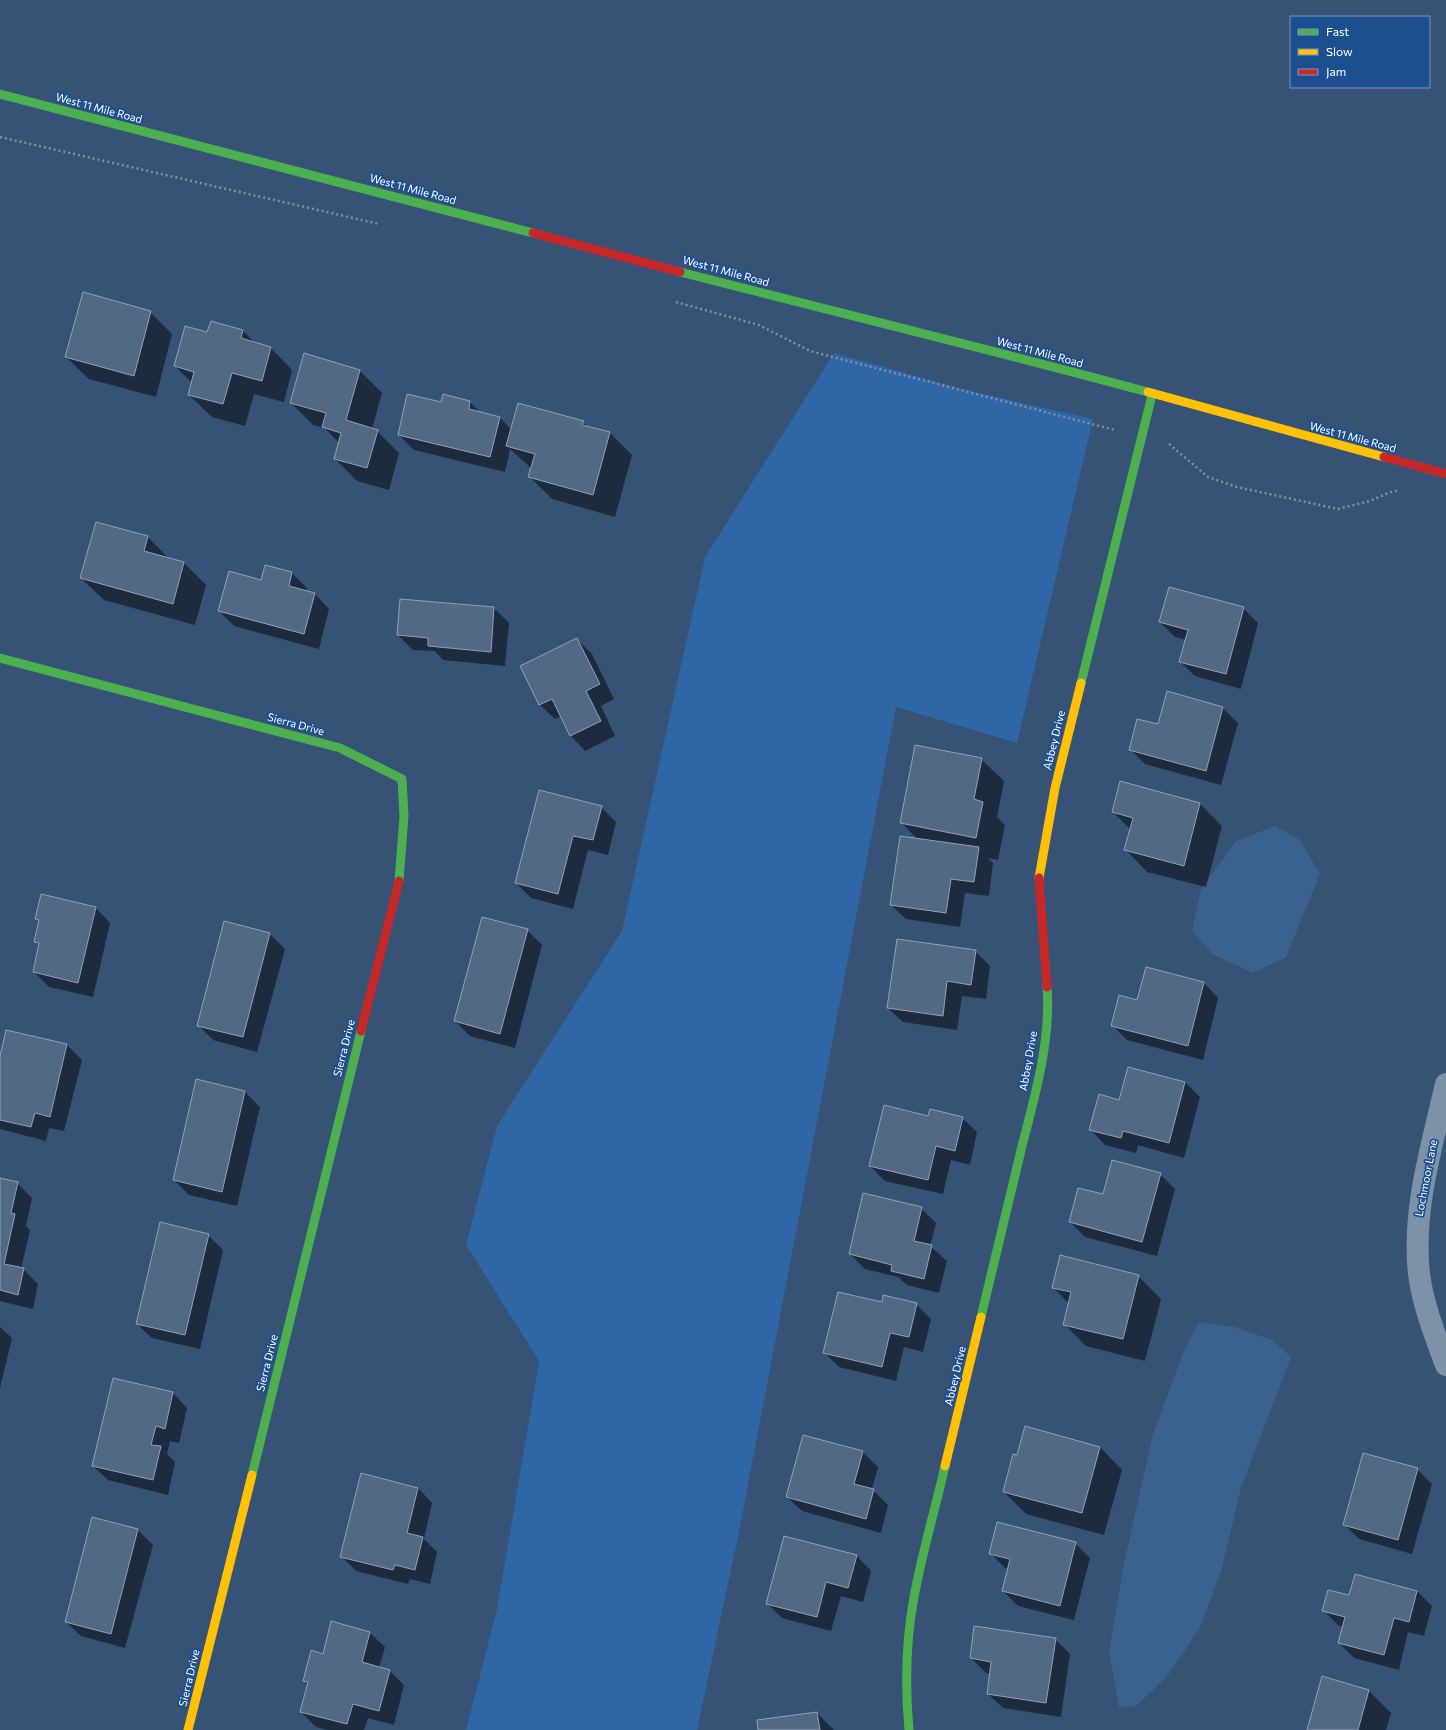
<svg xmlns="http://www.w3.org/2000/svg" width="1446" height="1730" viewBox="0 0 1446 1730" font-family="Commissioner,sans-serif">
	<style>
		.green { fill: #2f66a5 }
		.water { fill: #3b618d }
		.shadow { fill: #0007 }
		.building { fill: #526984; stroke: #92a2b6 }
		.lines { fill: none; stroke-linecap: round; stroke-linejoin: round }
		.path { stroke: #7d92a8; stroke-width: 2.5; stroke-dasharray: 2 3; stroke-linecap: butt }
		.street { stroke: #7d92a8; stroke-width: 22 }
		.fast { stroke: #4caf50; stroke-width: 9 }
		.slow { stroke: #ffc107; stroke-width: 9 }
		.jam { stroke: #c62828; stroke-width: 9 }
		.labels { text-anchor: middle; stroke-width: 3.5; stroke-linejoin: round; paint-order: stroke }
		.street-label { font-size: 11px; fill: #fff; stroke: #1b4f8f }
	</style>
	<rect width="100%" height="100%" fill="#365274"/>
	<!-- green -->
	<path class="green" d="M834,353L970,391L1093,419L1017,743L896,707L739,1532L697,1730H466L497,1609L539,1361L466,1245L497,1126L622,931L705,557Z"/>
	<!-- water -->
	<path class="water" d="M1275,826L1300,840L1320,874L1286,957L1253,973L1213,954L1192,931L1201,889L1236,841Z
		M1198,1322L1235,1327L1272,1340L1291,1357L1241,1488L1222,1568L1200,1628L1166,1678L1136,1706L1119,1707L1109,1651L1124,1563L1153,1434L1183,1353Z"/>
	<!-- shadow -->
	<path class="shadow" d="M150,312L172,334L156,397L89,379L66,357Z
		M243,331L255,343L270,347L292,370L284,402L254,394L245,426L212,417L189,395L192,383L175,366L208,333Z
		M305,355L360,371L382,393L372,429L377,431L399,453L389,490L357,481L335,459L339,443L325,428L313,425L291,403Z
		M443,395L470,402L481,413L500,418L512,430L583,422L589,428L610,433L632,455L615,517L552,499L530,477L532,469L510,449L505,472L414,450L399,435L441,404Z
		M97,523L148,537L170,560L184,563L206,585L195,625L104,600L81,578Z
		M266,566L292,573L307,588L306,591L315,594L329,609L319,649L234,626L219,611L262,581Z
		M494,608L509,623L505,666L443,660L435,651L413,650L398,635Z
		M1243,608L1258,623L1241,689L1195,676L1180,662L1186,640L1175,637L1160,622Z
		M577,639L592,654L614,699L601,706L615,736L585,751L571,736L561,716L555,719L540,705L522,666Z
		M1168,693L1223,708L1238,723L1221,785L1145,764L1130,749L1159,726Z
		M981,759L1004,781L997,817L1005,825L998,860L988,858L993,863L989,896L965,893L960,927L906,919L891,905L918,840L901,822Z
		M1121,782L1200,804L1222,826L1206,887L1147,872L1125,849L1131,830L1113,812Z
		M601,807L616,822L608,855L588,850L573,909L531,898L516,883Z
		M96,908L110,923L93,997L49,987L34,972L40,946L35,942L40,922L36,919Z
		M225,922L270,934L285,949L257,1052L213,1040L198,1025Z
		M527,930L542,945L515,1048L470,1036L455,1021Z
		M975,951L990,966L986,999L962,996L957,1030L903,1022L888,1008Z
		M1204,983L1218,998L1203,1060L1127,1040L1112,1025Z
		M7,1031L67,1045L82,1060L64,1131L49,1128L46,1141L0,1129V1060Z
		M197,1080L245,1092L260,1107L237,1206L189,1195L174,1180Z
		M1185,1082L1200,1097L1184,1158L1138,1145L1136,1153L1105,1145L1091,1130L1120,1101Z
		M929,1117L962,1118L977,1132L970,1165L951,1160L943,1194L885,1181L870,1166Z
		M1160,1174L1175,1189L1157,1256L1085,1237L1070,1222L1103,1196Z
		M0,1179L17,1183L32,1198L26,1226L30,1230L21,1269H23L38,1284L33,1309L0,1301Z
		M921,1208L936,1223L930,1246L947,1261L939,1293L907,1285L898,1277L865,1269L850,1254Z
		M208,1235L223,1250L200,1349L152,1338L137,1324Z
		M1138,1276L1161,1299L1145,1361L1086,1346L1064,1324L1069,1304L1053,1287Z
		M882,1303L916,1304L931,1319L923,1352L904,1347L896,1381L839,1367L824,1352Z
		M0,1327L12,1338L0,1388Z
		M173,1393L187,1408L179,1443L170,1441L167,1454L175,1462L168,1495L108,1480L93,1466Z
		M803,1436L863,1452L878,1467L872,1489L888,1505L881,1533L802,1511L787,1497Z
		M1100,1447L1122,1470L1104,1535L1026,1514L1004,1492Z
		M1417,1469L1432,1484L1412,1554L1359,1539L1344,1524Z
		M418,1488L432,1503L424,1539L437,1552L430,1584L410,1579L408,1584L356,1571L341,1556Z
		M93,1518L138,1530L153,1545L125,1648L81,1636L66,1622Z
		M1075,1543L1090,1558L1074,1620L1018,1606L1003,1591L1009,1569L1005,1568L990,1553Z
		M857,1556L871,1571L863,1602L841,1596L831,1631L782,1618L767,1603Z
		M1355,1575L1417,1591L1432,1606L1424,1636L1408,1632L1399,1670L1354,1658L1339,1643L1343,1627L1338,1625L1323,1610L1350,1597Z
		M370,1633L385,1647L379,1668L389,1670L404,1685L394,1725L368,1718L364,1730H328L316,1727L301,1712L308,1685L304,1680L324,1655Z
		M1055,1639L1070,1654L1061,1717L1003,1708L988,1694L991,1674L986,1673L971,1658Z
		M1369,1691L1391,1713L1386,1730H1308Z
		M817,1713L834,1730H759Z"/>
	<!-- building -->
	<path class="building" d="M83,292L151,311L134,376L65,357Z
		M211,321L243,330L241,338L271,347L262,381L232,373L223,404L188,395L194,372L174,366L185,326L207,332Z
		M304,353L360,370L346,420L378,430L367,468L334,459L341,433L322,427L326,413L290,403Z
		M407,394L441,402L443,394L470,401L469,409L500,417L490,457L398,435Z
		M518,403L584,421L582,425L610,432L593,495L528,477L535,454L506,446Z
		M96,522L148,536L144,551L184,562L173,604L80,578Z
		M265,565L292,572L289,586L315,593L304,634L218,611L229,571L261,580Z
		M1169,587L1244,607L1226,674L1179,662L1188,630L1159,622Z
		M400,599L494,607L491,652L428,646V638L397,635Z
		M577,638L600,684L586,691L601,721L570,736L552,699L539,705L520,666Z
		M1167,691L1223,707L1206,771L1129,750L1137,719L1158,724Z
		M915,745L982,758L974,799L983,802L976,838L900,823Z
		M1120,781L1200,803L1184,866L1124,850L1133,818L1112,812Z
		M539,790L602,806L593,840L573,836L558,894L515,883Z
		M900,836L979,847L974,882L951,879L946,913L890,905Z
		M41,894L96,907L78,983L33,972L39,943L34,942L39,920L35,919Z
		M482,917L528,929L500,1034L454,1021Z
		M224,921L270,933L243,1037L197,1026Z
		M897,939L976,950L971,985L947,981L943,1016L887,1008Z
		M1146,967L1204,982L1188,1046L1111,1026L1119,995L1137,1000Z
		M6,1030L67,1044L50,1117L35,1113L31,1127L0,1120V1056Z
		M1128,1067L1185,1082L1169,1143L1123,1131L1121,1138L1089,1130L1099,1094L1119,1100Z
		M196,1079L245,1091L222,1192L173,1180Z
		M884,1105L928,1116L930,1109L963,1117L955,1151L936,1146L928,1180L869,1166Z
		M1112,1160L1161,1173L1142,1242L1069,1222L1078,1188L1103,1194Z
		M0,1178L18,1182L11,1213L15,1214L4,1264L24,1268L18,1295L0,1290Z
		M863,1193L922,1207L914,1241L932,1245L924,1279L891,1271L892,1265L849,1254Z
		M160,1222L209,1234L185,1335L136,1324Z
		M1060,1255L1139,1275L1123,1339L1063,1325L1071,1292L1052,1288Z
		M838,1292L882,1302L883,1295L917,1303L909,1337L890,1333L882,1367L823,1353Z
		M113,1378L173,1392L165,1429L156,1426L151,1445L161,1446L153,1480L92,1466Z
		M1025,1426L1100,1447L1082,1513L1003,1492L1013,1454L1017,1455Z
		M803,1435L863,1451L854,1484L874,1489L866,1519L786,1497Z
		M1363,1453L1418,1468L1398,1540L1343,1525Z
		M361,1473L418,1488L407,1533L423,1537L415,1570L395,1565L393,1570L340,1557Z
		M92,1517L138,1529L111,1634L65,1622Z
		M997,1522L1076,1542L1060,1606L1002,1591L1010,1559L989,1554Z
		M784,1536L857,1555L848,1588L826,1582L817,1617L766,1604Z
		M1355,1574L1417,1591L1409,1622L1394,1618L1384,1655L1338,1643L1345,1617L1322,1611L1328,1590L1349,1595Z
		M331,1621L370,1632L362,1662L390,1670L379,1711L353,1704L347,1724L300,1712L308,1682L303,1681L311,1650L323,1654Z
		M974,1626L1056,1638L1046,1703L987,1694L991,1662L970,1658Z
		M1322,1676L1369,1690L1358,1730H1307Z
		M817,1712L820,1730H758L757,1720Z"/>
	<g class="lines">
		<!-- path -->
		<path class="path" d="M0,137L379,224
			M676,302L759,325L810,351L1115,430
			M1169,444L1208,477L1237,487L1338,509L1370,501L1393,491H1397"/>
		<!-- street -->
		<path class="street" d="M1446,1084C1432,1146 1412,1209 1419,1274C1423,1305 1435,1335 1446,1365"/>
		<!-- fast -->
		<path class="fast" d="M0,94L533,233
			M680,272C836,312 993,350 1148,392
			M0,658L340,748L402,779L404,816L399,881
			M1081,683L1152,395
			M981,1317C995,1259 1009,1201 1023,1142C1036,1092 1051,1039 1047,987
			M252,1475L361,1031
			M909,1730C905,1686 906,1640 914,1597C922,1553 935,1510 945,1466"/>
		<!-- slow -->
		<path class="slow" d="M1148,392L1384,457
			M1039,878L1055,788L1081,683
			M945,1466L981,1317
			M188,1730L252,1475"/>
		<!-- jam -->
		<path class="jam" d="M533,233L680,272
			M1384,457L1446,474
			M1039,878L1047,987
			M361,1031L399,881"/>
	</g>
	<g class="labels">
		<!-- street labels -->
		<g class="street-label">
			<text transform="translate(99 108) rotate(15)" y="4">West 11 Mile Road</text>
			<text transform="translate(413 189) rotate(15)" y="4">West 11 Mile Road</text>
			<text transform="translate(726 271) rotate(15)" y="4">West 11 Mile Road</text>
			<text transform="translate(1040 352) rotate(15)" y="4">West 11 Mile Road</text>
			<text transform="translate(1353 437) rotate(15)" y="4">West 11 Mile Road</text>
			<text transform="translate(296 724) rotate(15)" y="4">Sierra Drive</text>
			<text transform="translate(1054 740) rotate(-76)" y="4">Abbey Drive</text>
			<text transform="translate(344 1048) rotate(-76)" y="4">Sierra Drive</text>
			<text transform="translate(1028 1061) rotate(-80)" y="4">Abbey Drive</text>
			<text transform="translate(1426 1178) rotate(-79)" y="4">Lochmoor Lane</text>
			<text transform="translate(267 1363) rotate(-76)" y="4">Sierra Drive</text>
			<text transform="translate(955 1376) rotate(-77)" y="4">Abbey Drive</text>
			<text transform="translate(189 1678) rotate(-77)" y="4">Sierra Drive</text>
		</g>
	</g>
	<!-- legend -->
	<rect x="1290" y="16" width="140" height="72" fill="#1b4f8f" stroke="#7695bc"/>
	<rect x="1298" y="29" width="20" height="6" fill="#4caf50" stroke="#7695bc"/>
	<text x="1326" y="36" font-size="12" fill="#ffffff">Fast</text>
	<rect x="1298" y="49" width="20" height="6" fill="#ffc107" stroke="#7695bc"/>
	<text x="1326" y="56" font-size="12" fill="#ffffff">Slow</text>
	<rect x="1298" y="69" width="20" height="6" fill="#c62828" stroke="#7695bc"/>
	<text x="1326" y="76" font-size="12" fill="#ffffff">Jam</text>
</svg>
